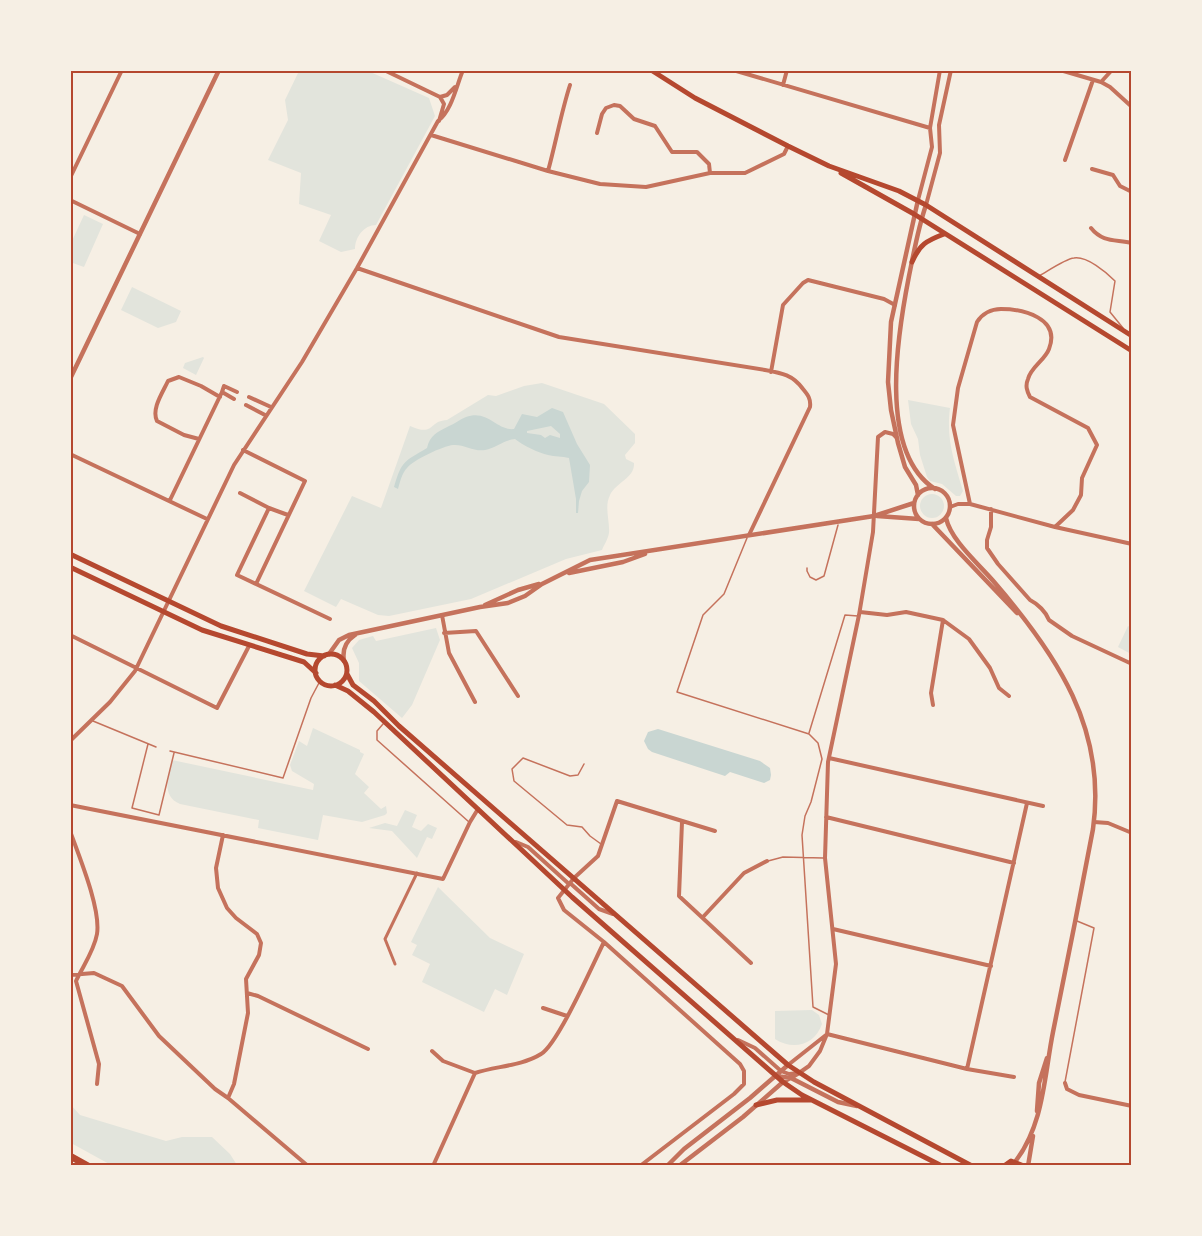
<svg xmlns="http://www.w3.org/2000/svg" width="1202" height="1236" viewBox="0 0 1202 1236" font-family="Lato,sans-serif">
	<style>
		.green { fill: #e2e4dc }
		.water { fill: #c9d6d2; fill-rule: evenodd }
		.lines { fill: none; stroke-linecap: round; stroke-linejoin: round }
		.service { stroke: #c5725c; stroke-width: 1.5 }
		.pedestrian { stroke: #c5725c; stroke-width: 3 }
		.minor { stroke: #c5725c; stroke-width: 4 }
		.tertiary { stroke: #c5725c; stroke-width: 4.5 }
		.secondary { stroke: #b5482f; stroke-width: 5 }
		.motorway { stroke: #b5482f; stroke-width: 7 }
		.neatline { fill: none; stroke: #b5482f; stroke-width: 2 }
	</style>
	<rect width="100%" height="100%" fill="#f6efe4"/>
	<!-- green -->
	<path class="green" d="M299,71H368L429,98L435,116L376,225C364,225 355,237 355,249L341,252L319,241L331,215L299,204L301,173L268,160L288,120L285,100Z
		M84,215L103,224L84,267L70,262L71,243Z
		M132,287L181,311L176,322L158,328L121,310Z
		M203,357L204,358L196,375L183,368L185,363Z
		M542,383L604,404L635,434V443L625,455L626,459L634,463C635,478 616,482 610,495C604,507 610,521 609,533C608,539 604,545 602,550L566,559L471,599L389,616L378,615L341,599L336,607L304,591L352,496L381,508L410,426C435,437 428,421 447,420L488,395L496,396L524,386Z
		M908,400L950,408C946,440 954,460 963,491L960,496H956L942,484L930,481L927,477L920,455L918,439L911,424Z
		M920 506a12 12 0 1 1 24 0a12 12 0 1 1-24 0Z
		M1128,626L1131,628V654L1118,647Z
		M436,628L440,640L412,705L402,718L359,681V663L352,648L359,640L373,636L376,641Z
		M313,728L360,750V752L364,754L355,774L369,787L364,793L381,809L386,806L387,813L385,815L362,822L323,815L318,840L258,828L259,820L180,804C161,796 168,776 172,760L313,790L314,784L292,771L290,765L299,741L307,746Z
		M405,810L417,815L412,827L421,831L428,824L437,828L432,839L427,837L417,858L392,831L369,828L385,823L397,826Z
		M438,887L490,938L524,954L507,995L495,989L484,1012L422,982L430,964L412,955L417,945L411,942Z
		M812,1010L819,1015L822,1024C815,1045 793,1051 775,1039V1011Z
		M70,1104L80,1115L166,1141L182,1137H212L230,1154L237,1165H111L71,1143Z"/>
	<!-- water -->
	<path class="water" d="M552,408L563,412L577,444L590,465L589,482L582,491L579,501L578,513H576V499L569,458C562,456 555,457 548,455C539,453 522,445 515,439C504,440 496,448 485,450C474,452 464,444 453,445C443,446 413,460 407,468C402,473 400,482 398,489L394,487C402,460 404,462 427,448C430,435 437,432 449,426C455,424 460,419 466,417C488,409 497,431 514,429L522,414L537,417ZM551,426L560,434V438L550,435L545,438L541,435L527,433V431Z
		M658,729L760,761L770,768L771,775L770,780L764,783L730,772L725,776L652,752L648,749L644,741L648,732Z"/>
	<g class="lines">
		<!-- service -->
		<path class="service" d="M1039,276C1048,271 1065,259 1074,258C1087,256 1106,272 1115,281L1110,312L1123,328
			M747,538L724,594L703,615L677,692L809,734L818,743L822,759L811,802L805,816L802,835L813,1007L829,1015
			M807,568V571L810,577L816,580L824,576L838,525
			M93,721L156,747
			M383,724L377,731V740L469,822
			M809,733L845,615L858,616
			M148,744L132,808L159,815L174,753
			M170,751L283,778L311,698L320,681
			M584,764L578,775L570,776L523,758L512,769L514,781L567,825L582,827L590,836L601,844
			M768,861L783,857L823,858
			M1065,1082L1094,928L1077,921"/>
		<!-- pedestrian -->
		<path class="pedestrian" d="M395,964L385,939L417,873"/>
		<!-- minor -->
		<path class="minor" d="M384,70L440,97L444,104L439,121
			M733,70L930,128
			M1060,70L1101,82L1110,87L1132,107
			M1101,82L1112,70
			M783,85L787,70
			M440,97L447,95L455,87
			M597,133L602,114L606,108L614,105L620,106L634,119L655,126L672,152H697L709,164L710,173H745L784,154L788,146
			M431,135L548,171L600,184L646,187L710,173
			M1065,160L1093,80
			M1092,169L1113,175L1120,186L1132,192
			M548,171C556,142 561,113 570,85
			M70,178L122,70
			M70,200L140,234
			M918,200L932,147L930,128L940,70
			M926,205L940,153L939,125L951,70
			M1091,228C1103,243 1116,239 1132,243
			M357,268L559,337L765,370C782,373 793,375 803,389C808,395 811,399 810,407L749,535
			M771,372L783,305L803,283L808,280L884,299L895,305
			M222,392L224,386L237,392
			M249,397L271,407
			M246,405L265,415
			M199,439L184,435L157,421C151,409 163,392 168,381L179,377L201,386L220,397
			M243,450L305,481L256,584
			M70,454L207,519
			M240,493L269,508L237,575L330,619
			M170,500L222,392L234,399
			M970,504L953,425L958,388L977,322C982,314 991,309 1001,309C1023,309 1061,318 1049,349C1045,360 1031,367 1028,379C1025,386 1027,391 1030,397L1088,428L1097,445L1082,478L1081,495L1073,510L1055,527
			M950,507L958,504H970L1055,527L1132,544
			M269,508L288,515
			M991,509V527L987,540V548L998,564L1030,600C1038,604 1046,612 1049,620L1072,636L1132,664
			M860,612L887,615L906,612L943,620L969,639L990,668L999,688L1009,696
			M442,615L449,653L475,702
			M444,633L476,631L518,696
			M70,635L217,708L249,646
			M933,705L931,693L943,620
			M70,741L110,702L135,671L234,465L302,362L357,268L438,121C452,110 456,87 463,70
			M829,758L1043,806
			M70,805L443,879L470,822L478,809
			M826,817L1014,863
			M682,822L679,896L751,963
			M1094,822L1108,823L1132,833
			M70,831C79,856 101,909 97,934C94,951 83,966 76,981L99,1064L97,1084
			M223,835L216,868L218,888L227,908L236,918L257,934L261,943L259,955L246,979L248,1013L234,1084L228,1098
			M516,842L528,847L569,884
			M570,883L599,909L613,914
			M703,917L744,873L767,861
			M833,929L991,966
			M70,975L94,973L122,986L159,1036L215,1089L228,1098L308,1166
			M247,993L258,996L368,1049
			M543,1008L567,1016
			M827,1034L967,1069L1014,1077
			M738,1040L755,1048L781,1071L789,1074L799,1073L809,1066L820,1051L827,1034L836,964L825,858L828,762L859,615L873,532L878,437L885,432L893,434L896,437
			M432,1051L443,1061L475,1073
			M788,1065L826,1035
			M967,1069L1027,803
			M1065,1083L1067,1089L1079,1095L1132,1106
			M433,1166L475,1073C496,1066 522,1066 541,1054C558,1044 593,964 604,942
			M640,1166L734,1094L744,1084V1071L740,1064L604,942L564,910L558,898L574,878L598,856L617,801L715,831"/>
		<!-- tertiary -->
		<path class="tertiary" d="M926,205C918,228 914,252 909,276C898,332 877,452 935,489
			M70,379L219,70
			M914 506a18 18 0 1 1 36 0a18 18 0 1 1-36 0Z
			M918,495L916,485L905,467L898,443L891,410L888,382L891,322L918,200
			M877,516L919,519
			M946,518C951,541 980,565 995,583C1057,655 1107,729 1093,829C1080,897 1067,964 1053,1032C1044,1077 1044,1124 1015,1162
			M932,524L1017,613
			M569,573L623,562L645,554
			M485,605L518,590L539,584
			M329,654L339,640L349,635L480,607L508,603L525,596L542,584L590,560L874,516L914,503
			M344,661C342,650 346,641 355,635
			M776,1076L791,1078L838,1102L857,1106
			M1037,1111L1039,1083L1047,1058
			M667,1166L684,1149L750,1098L788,1065
			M679,1166L743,1117L783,1082L799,1073
			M1028,1166L1033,1136"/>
		<!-- secondary -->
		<path class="secondary" d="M651,70L695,98L788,146L829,166L899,191L926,205L1132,336
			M841,173L914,214L1132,351
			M912,262C920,244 926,241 944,234
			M70,554L221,626L307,654L324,656
			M70,567L202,630L304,662L316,673
			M315 670a16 16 0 1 1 32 0a16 16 0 1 1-32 0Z
			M347,674L353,685L374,701L399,726L788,1065L814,1082L972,1166
			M335,685L348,691L374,712L572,897L783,1082L802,1095L942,1166
			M756,1105L777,1100H811
			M1004,1166L1011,1161L1024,1166"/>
		<!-- motorway -->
		<path class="motorway" d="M70,1156L88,1166"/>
	</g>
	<!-- border -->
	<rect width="1202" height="1236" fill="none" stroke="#f6efe4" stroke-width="144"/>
	<rect x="72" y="72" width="1058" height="1092" class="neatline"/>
</svg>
